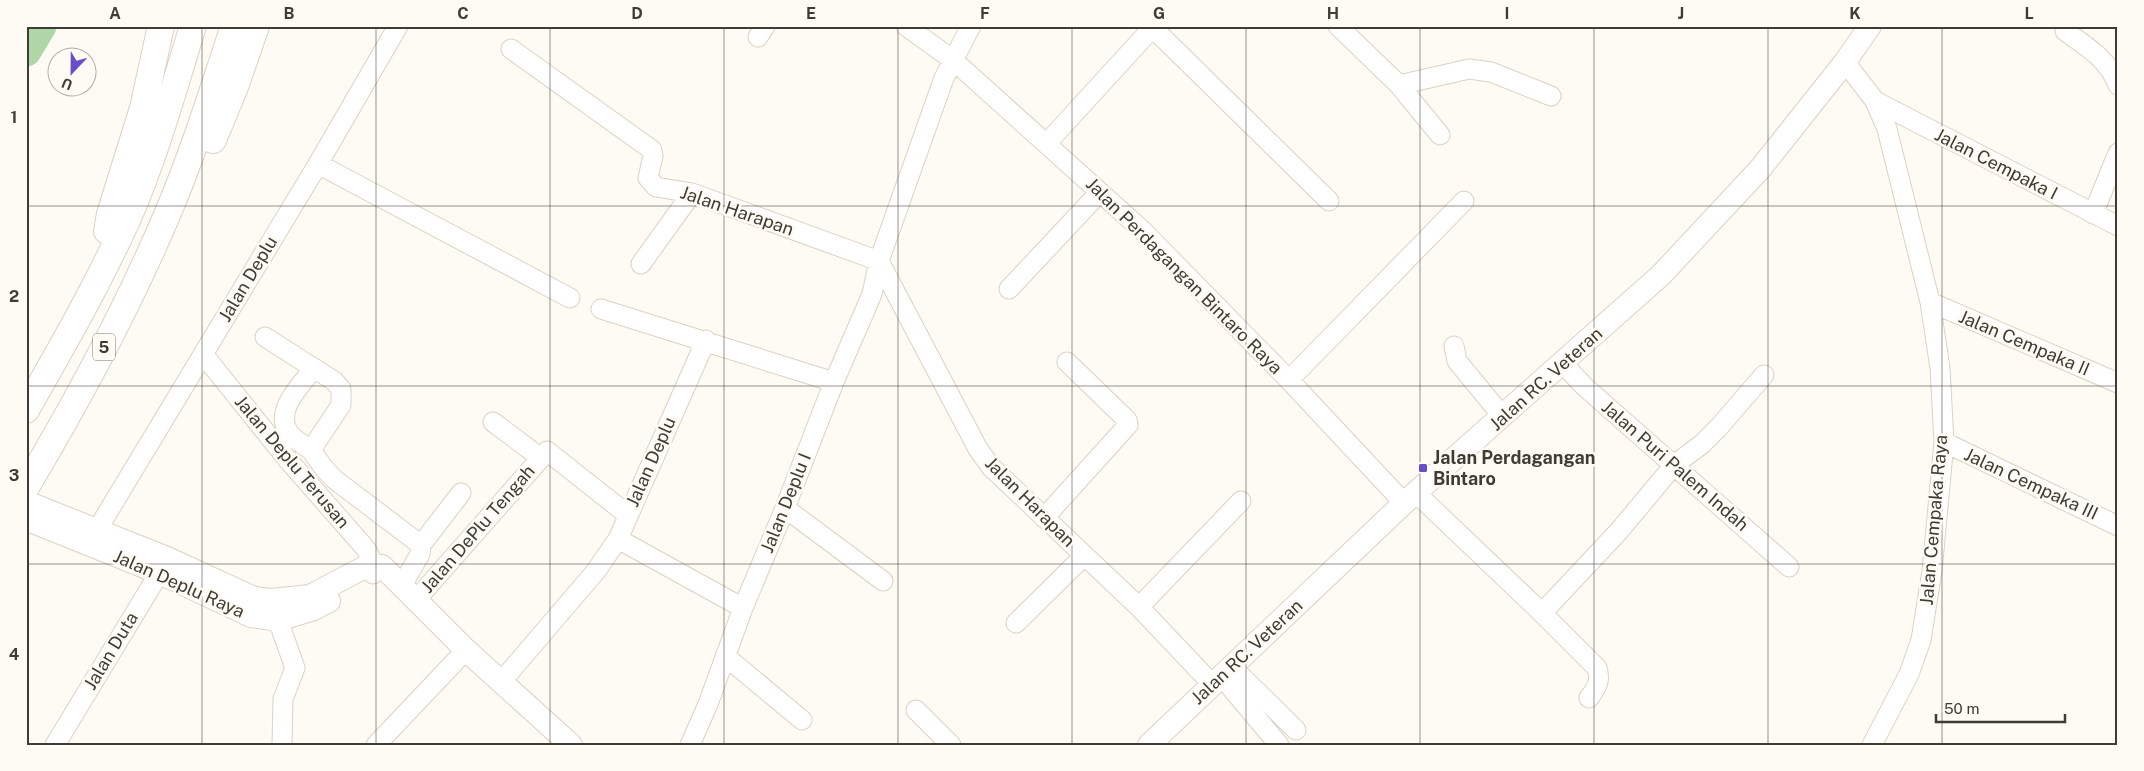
<svg xmlns="http://www.w3.org/2000/svg" width="2144" height="771" viewBox="0 0 2144 771" font-family="'Public Sans',sans-serif">
	<style>
		.lines { fill: none; stroke-linecap: round; stroke-linejoin: round }
		.river { stroke: #b0d5a6; stroke-width: 31 }
		.minor-casing { stroke: #dbd2c3; stroke-width: 21 }
		.major-casing { stroke: #dbd2c3; stroke-width: 24 }
		.highway-casing { stroke: #dbd2c3; stroke-width: 28 }
		.minor { stroke: #fff; stroke-width: 19 }
		.major { stroke: #fff; stroke-width: 22 }
		.highway { stroke: #fff; stroke-width: 26 }
		.grid { fill: none; stroke: #3f3b35; stroke-width: 1; stroke-opacity: 0.55 }
		.poi-dot { fill: #694ec7; stroke: #fefaf4; stroke-width: 2 }
		.labels { text-anchor: middle; stroke-width: 5; stroke-linejoin: round; paint-order: stroke }
		.shield { fill: #fefaf4; stroke: #78746e; stroke-width: 1 }
		.shield-label { font-size: 16px; font-weight: bold; fill: #3f3b35 }
		.street-label { font-size: 18px; fill: #3f3b35; stroke: #fefaf4 }
		.poi-label { font-size: 18px; font-weight: bold; fill: #3f3b35; stroke: #fefaf4; text-anchor: start }
		.neatline { fill: none; stroke: #3f3b35; stroke-width: 2 }
		.grid-label { font-size: 16px; text-anchor: middle; font-weight: bold; fill: #3f3b35 }
	</style>
	<rect width="100%" height="100%" fill="#fefaf4"/>
	<g class="lines">
		<!-- river -->
		<path class="river" d="M26,51L41,26"/>
		<!-- minor casing -->
		<g class="minor-casing">
			<path id="minor" d="M906,26L953,60L1142,230L1289,380L1404,503
				M1338,26L1399,85L1440,135
				M1153,28L1329,201
				M2065,31C2087,47 2108,59 2118,85
				M758,37L765,26
				M511,49L652,150L653,156L648,178L656,187L692,193L879,261L978,449L991,467L1139,607L1212,684
				M1845,62L1875,101L1887,129L1930,302L1940,368L1944,442L1932,571L1921,640L1909,674L1872,745
				M1399,85L1469,69L1491,72L1551,96
				M1875,101L2118,226
				M1047,143L1154,26
				M318,164L570,298
				M2093,214L2118,153
				M641,264L692,193
				M1009,289L1100,192
				M1930,302L2118,383
				M601,309L834,382
				M265,337L334,381L341,389V405L311,450L323,467L334,479L421,545L420,554L401,587
				M1454,346L1457,361L1503,417
				M203,354L288,460L366,549L370,557L373,574
				M1563,364L1585,387L1789,567
				M1289,380L1464,201
				M1944,442L2118,526
				M311,450C304,445 294,440 289,433C273,411 302,384 314,368
				M541,458L547,451L628,515
				M1416,493L1542,613L1597,668C1601,681 1597,687 1589,698
				M785,508L883,581
				M1044,518L1128,425L1127,420L1067,362
				M97,530L318,164L398,26
				M618,539L743,608
				M421,545L461,493
				M415,601L541,458L493,422
				M1139,607L1241,501
				M1542,613L1619,531L1674,465L1702,444L1719,427L1764,375
				M278,620L295,668L283,699L282,745
				M1016,623L1084,556
				M725,656L802,720
				M1232,667L1296,730
				M1222,677L1279,745
				M501,682L596,571L618,539L706,340
				M916,710L951,745
				M55,745L166,562
				M376,745L466,650
				M690,745L708,704L743,608L785,508L834,382L872,294L879,261L944,78L971,26"/>
		</g>
		<!-- major casing -->
		<g class="major-casing">
			<path id="major" d="M26,502L167,558L254,598L271,600L310,596L365,567L371,565L382,566L466,650L571,745
				M26,519L160,573L251,616L278,620L314,609L329,601
				M1149,745L1404,503L1661,275L1760,169L1845,62L1870,26"/>
		</g>
		<!-- highway casing -->
		<g class="highway-casing">
			<path id="highway" d="M213,140L235,87L256,26
				M107,231L110,214L143,108L161,26
				M26,410C62,347 98,284 128,218C155,156 173,91 193,26
				M26,487C78,400 127,309 167,215C193,154 213,90 234,26"/>
		</g>
		<!-- minor -->
		<use href="#minor" class="minor"/>
		<!-- major -->
		<use href="#major" class="major"/>
		<!-- highway -->
		<use href="#highway" class="highway"/>
	</g>
	<!-- grid -->
	<path class="grid" d="M202,26V745M376,26V745M550,26V745M724,26V745M898,26V745M1072,26V745M1246,26V745M1420,26V745M1594,26V745M1768,26V745M1942,26V745M26,206H2118M26,386H2118M26,564H2118"/>
	<!-- markers -->
	<rect class="poi-dot" x="1418" y="463" width="10" height="10" rx="2.5"/>
	<g class="labels">
		<!-- shield labels -->
		<rect class="shield" x="93" y="333.5" width="22" height="27" rx="4"/>
		<g class="shield-label">
			<text x="104" y="353">5</text>
		</g>
		<!-- street labels -->
		<g class="street-label">
			<text transform="translate(1996 164) rotate(27)" y="6">Jalan Cempaka I</text>
			<text transform="translate(737 211) rotate(19)" y="6">Jalan Harapan</text>
			<text transform="translate(1184 276) rotate(45)" y="6">Jalan Perdagangan Bintaro Raya</text>
			<text transform="translate(248 279) rotate(-59)" y="6">Jalan Deplu</text>
			<text transform="translate(2024 343) rotate(23)" y="6">Jalan Cempaka II</text>
			<text transform="translate(1546 379) rotate(-42)" y="6">Jalan RC. Veteran</text>
			<text transform="translate(292 462) rotate(50)" y="6">Jalan Deplu Terusan</text>
			<text transform="translate(651 462) rotate(-66)" y="6">Jalan Deplu</text>
			<text transform="translate(1675 466) rotate(41)" y="6">Jalan Puri Palem Indah</text>
			<text transform="translate(2031 484) rotate(25)" y="6">Jalan Cempaka III</text>
			<text transform="translate(1030 502) rotate(45)" y="6">Jalan Harapan</text>
			<text transform="translate(786 503) rotate(-68)" y="6">Jalan Deplu I</text>
			<text transform="translate(1934 520) rotate(-85)" y="6">Jalan Cempaka Raya</text>
			<text transform="translate(478 529) rotate(-49)" y="6">Jalan DePlu Tengah</text>
			<text transform="translate(179 584) rotate(24)" y="6">Jalan Deplu Raya</text>
			<text transform="translate(111 651) rotate(-59)" y="6">Jalan Duta</text>
			<text transform="translate(1247 652) rotate(-43)" y="6">Jalan RC. Veteran</text>
		</g>
		<!-- poi labels -->
		<g class="poi-label">
			<text x="1433" y="464">Jalan Perdagangan<tspan x="1433" dy="21">Bintaro</tspan></text>
		</g>
	</g>
	<!-- border -->
	<rect width="2144" height="771" fill="none" stroke="#fefaf4" stroke-width="55"/>
	<!-- north arrow -->
	<g transform="translate(72 72) rotate(202)"><circle r="24" fill="#fefaf4" stroke="#b2aea8"/>
	<path d="M0-4L9 19L0 12L-9 19Z" fill="#694ec7"/>
	<text y="-8" font-size="14" font-weight="bold" text-anchor="middle" fill="#3f3b35">U</text>
	</g>
	<!-- scale -->
	<path d="M1936 714v8h129v-8" fill="none" stroke="#3f3b35" stroke-width="2.5"/>
	<text x="1944" y="714" font-size="15" fill="#3f3b35" stroke="#fefaf4" stroke-width="4" paint-order="stroke">50 m</text>
	<rect x="28" y="28" width="2088" height="716" class="neatline"/>
	<g class="grid-label">
		<text x="115" y="19">A</text>
		<text x="289" y="19">B</text>
		<text x="463" y="19">C</text>
		<text x="637" y="19">D</text>
		<text x="811" y="19">E</text>
		<text x="985" y="19">F</text>
		<text x="1159" y="19">G</text>
		<text x="1333" y="19">H</text>
		<text x="1507" y="19">I</text>
		<text x="1681" y="19">J</text>
		<text x="1855" y="19">K</text>
		<text x="2029" y="19">L</text>
		<text x="14" y="123">1</text>
		<text x="14" y="302">2</text>
		<text x="14" y="481">3</text>
		<text x="14" y="660">4</text>
	</g>
</svg>
